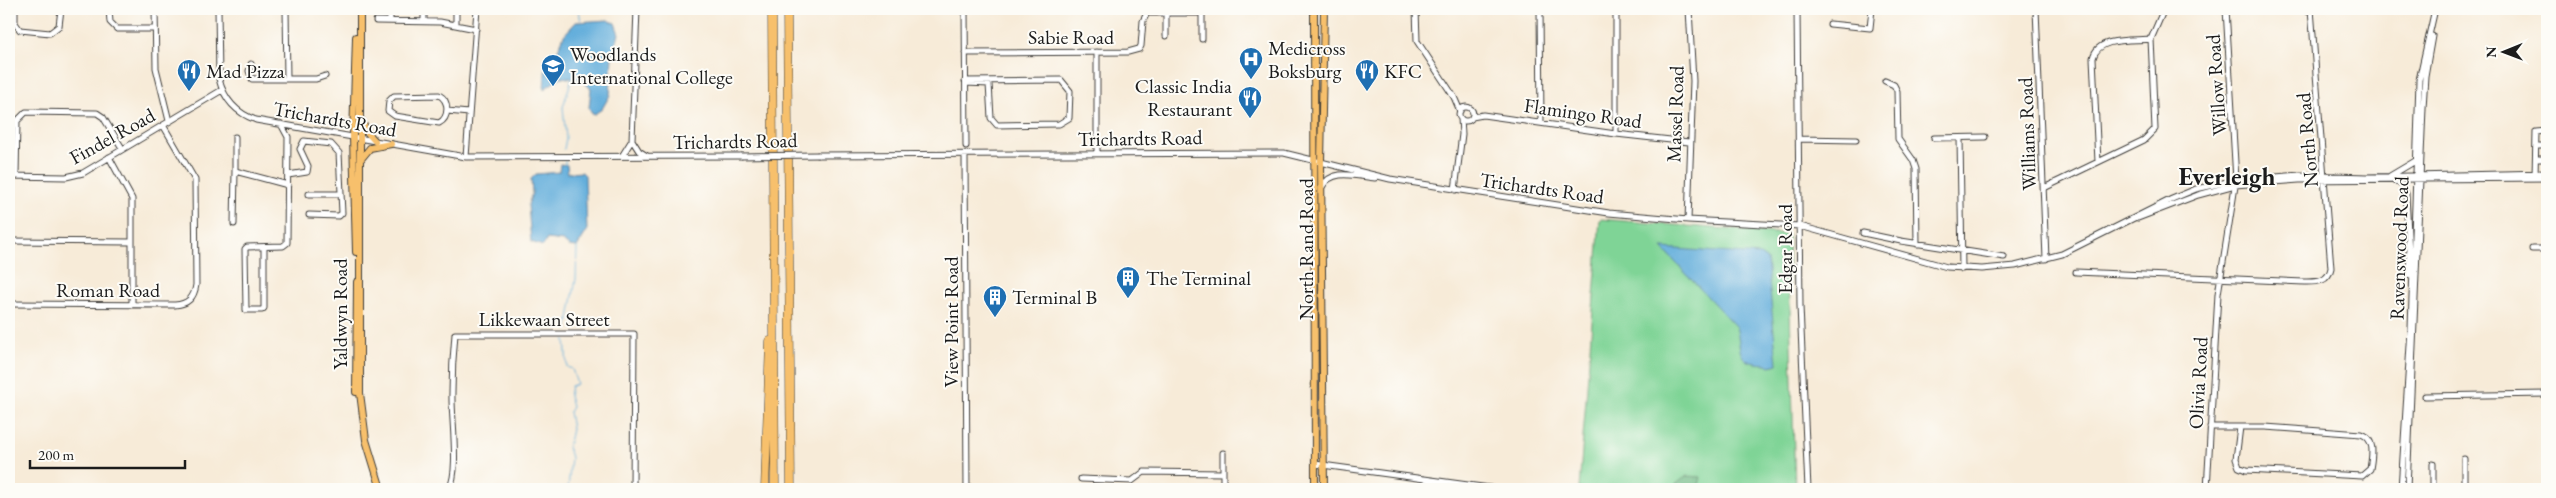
<svg xmlns="http://www.w3.org/2000/svg" width="2556" height="498" viewBox="0 0 2556 498" font-family="'EB Garamond',serif">
	<style>
		.green { fill: #7fd496; stroke: #4e7859 }
		.forest { fill: #67b67f; stroke: #42694e }
		.water { fill: #63aedb; stroke: #40657c }
		.lines { fill: none; stroke-linecap: round; stroke-linejoin: round }
		.stream { stroke: #63aedb; stroke-width: 1 }
		.minor-casing { stroke: #3d3b38; stroke-width: 7 }
		.major-casing { stroke: #3d3b38; stroke-width: 8 }
		.highway-casing { stroke: #3d3b38; stroke-width: 9 }
		.minor { stroke: #fff; stroke-width: 5 }
		.major { stroke: #f7c06c; stroke-width: 6 }
		.highway { stroke: #f7c06c; stroke-width: 8 }
		.minor-bridge-casing { stroke: #3d3b38; stroke-width: 7; stroke-linecap: butt }
		.minor-bridge { stroke: #fff; stroke-width: 5 }
		.labels { text-anchor: middle; stroke-width: 4; stroke-linejoin: round; paint-order: stroke }
		.street-label { font-size: 20px; fill: #1c1c1c; stroke: #fdfcf7 }
		.poi-label { font-size: 20px; fill: #1c1c1c; stroke: #fdfcf7; text-anchor: start }
		.district-label { font-size: 25px; font-weight: bold; fill: #1c1c1c; stroke: #fdfcf7 }
	</style>
	<rect width="100%" height="100%" fill="#fdfcf7"/>
	<filter id="ink" filterUnits="userSpaceOnUse"><feTurbulence type="fractalNoise" baseFrequency=".02" numOctaves="2"/><feDisplacementMap in="SourceGraphic" scale="10" xChannelSelector="R" yChannelSelector="G"/><feConvolveMatrix kernelMatrix="1 2 1 2 8 2 1 2 1" color-interpolation-filters="sRGB"/></filter>
	<filter id="wash" filterUnits="userSpaceOnUse"><feTurbulence type="fractalNoise" baseFrequency=".0096" numOctaves="4" result="noise"/><feDisplacementMap in="SourceGraphic" scale="20" xChannelSelector="R" yChannelSelector="G"/><feGaussianBlur stdDeviation="1.12" result="paint"/><feColorMatrix in="noise" values="0 0 0 0 0 0 0 0 0 0 0 0 0 0 0 0 0 1.4 0 .05"/><feComposite in="paint" operator="in"/></filter>
	<g filter="url(#wash)">
		<rect width="100%" height="100%" fill="#f7ebd8"/>
		<!-- green -->
		<path class="green" d="M1600,219L1788,234L1795,489H1579Z"/>
		<!-- forest -->
		<path class="forest" d="M1687,476L1701,477L1698,489H1673L1672,487Z"/>
		<!-- water -->
		<path class="water" d="M608,20L615,23L619,34L612,56L610,95L602,109L593,115L589,108L591,88L577,79L561,77L544,89L546,60L555,57L564,35L576,22Z
			M560,164L567,165L568,173L582,172L585,175L587,231L577,247L569,246L563,241L547,239L543,246L531,242L528,205L532,193L531,179L536,174L559,172Z
			M1662,248L1760,255L1767,260L1777,364L1770,366L1767,364C1733,363 1743,351 1736,327Z"/>
		<g class="lines">
			<!-- stream -->
			<path class="stream" d="M579,9L581,23
				M564,149L566,138L563,107L572,78
				M565,166V161
				M567,330L576,279L577,247
				M565,339L567,367L572,369L577,384L571,386L569,396L572,407L569,412L572,429L568,447L571,458L568,489"/>
		</g>
	</g>
	<g filter="url(#ink)">
		<g class="lines">
			<!-- minor casing -->
			<g class="minor-casing">
				<path id="minor" d="M15,9V23L20,30L50,33L59,26L61,9
					M109,9L110,22L117,29H154
					M155,9L156,68L169,121
					M218,9L219,79C224,99 236,113 256,120L466,157L741,156
					M965,9L966,146
					M1166,9V36
					M1202,9V39
					M1416,9L1417,41L1454,97L1460,111
					M1540,9L1541,123
					M1616,9V134
					M1797,9L1800,306L1808,489
					M2036,9L2046,259
					M2296,9L2311,11
					M376,21L440,22L476,29
					M390,21V9
					M424,21V9
					M456,24V9
					M1830,24L1870,28L1872,9
					M1097,52V154
					M965,53L1128,52L1139,49L1141,46L1143,21L1147,13H1202
					M251,64L249,71L252,79H287L286,9
					M287,79H316L325,76
					M965,81L1061,80L1070,91L1069,118L1059,124L997,125L991,118L989,84L966,83
					M1885,81L1894,85L1897,91L1898,139L1913,160L1916,169L1917,244
					M439,95C450,101 449,118 439,123L395,116L388,111L389,101L394,96Z
					M1459 114a7 7 0 1 1 14 0a7 7 0 1 1-14 0Z
					M447,111L469,113
					M1472,117L1483,115L1616,134L1689,142
					M235,137V171L288,185
					M1934,138L1985,137
					M1960,138L1962,269
					M1799,139L1856,140
					M632,140L639,151L647,156
					M2536,146H2547
					M818,155L1284,153L1390,179L1609,213L1688,220L1800,226L1947,267L1982,269L2015,266L2062,254L2172,199L2196,189L2236,180L2301,175L2367,177L2547,173
					M622,156L632,140L637,9
					M965,156L967,489
					M109,157L132,199V305
					M466,157L477,9
					M2536,159H2547
					M2098,162L2093,58C2098,36 2133,41 2151,39
					M288,175L307,172L308,166L300,149L304,141L331,144L339,153L342,213L339,216L309,215
					M9,176L66,177L83,173L222,90
					M16,176L17,121L26,112L97,113L103,117L122,148
					M2390,176L2417,160
					M2535,176L2536,132L2547,131
					M2395,181L2402,185L2406,194L2410,275
					M1322,187C1332,168 1355,176 1375,178
					M2044,188L2144,140L2155,129L2151,39L2164,9
					M1455,190L1462,134L1461,119
					M309,194H341
					M2138,218L2198,195L2235,185L2299,180L2547,178
					M1688,220L1693,81L1689,9
					M234,224L235,171
					M1863,233L1901,241L2004,257
					M9,241L131,242
					M264,247V308L262,310H246L245,249L247,247L283,246L287,243L288,137L281,124
					M2532,249H2547
					M2076,272L2304,282C2316,282 2328,283 2331,268L2311,9
					M9,304L175,305C188,304 194,298 196,285L195,180L163,125
					M2425,396L2547,394
					M2210,427H2265L2361,434C2376,439 2372,456 2370,469L2362,476L2246,470L2239,467L2236,459L2240,427
					M1223,453V473
					M1315,464L1497,489
					M2433,464V489
					M1081,479L1132,481L1144,472L1223,473V489
					M449,489C460,472 451,416 452,393C452,373 453,354 455,334H634L633,489
					M2207,489L2218,294L2236,180L2226,9
					M2401,489L2411,329L2419,80L2435,9
					M2407,489L2423,108L2425,76L2432,36
					M2464,489V459"/>
			</g>
			<!-- major casing -->
			<g class="major-casing">
				<path id="major" d="M360,9V393L366,440L381,489
					M1314,9L1315,489
					M356,37L353,137L356,252
					M362,121L366,131L375,141
					M361,159L370,148L391,144
					M356,392L357,282
					M1324,489L1321,162L1324,9"/>
			</g>
			<!-- highway casing -->
			<g class="highway-casing">
				<path id="highway" d="M772,9L775,489
					M787,9L791,489
					M765,489L770,341"/>
			</g>
			<!-- minor -->
			<use href="#minor" class="minor"/>
			<!-- major -->
			<use href="#major" class="major"/>
			<!-- highway -->
			<use href="#highway" class="highway"/>
			<!-- minor-bridge casing -->
			<g class="minor-bridge-casing">
				<path id="minor-bridge" d="M741,156L818,155"/>
			</g>
			<!-- minor-bridge -->
			<use href="#minor-bridge" class="minor-bridge"/>
		</g>
	</g>
	<!-- icons -->
	<defs>
		<g id="hospital-pin" transform="scale(1.25)"><path d="M0 17L-7.5 6A9.5 9.5 0 1 1 7.5 6Z" fill="#1f6fb2" stroke="#fdfcf7"/><path d="M-5-5h3v3.5h4V-5h3V5h-3V1.5h-4V5h-3Z" fill="#fff"/></g>
		<g id="school-pin" transform="scale(1.25)"><path d="M0 17L-7.5 6A9.5 9.5 0 1 1 7.5 6Z" fill="#1f6fb2" stroke="#fdfcf7"/><path d="M0-5L7-2L0 1L-7-2ZM-4 1L0 2.5L4 1V4Q0 6-4 4Z" fill="#fff"/></g>
		<g id="restaurant-pin" transform="scale(1.25)"><path d="M0 17L-7.5 6A9.5 9.5 0 1 1 7.5 6Z" fill="#1f6fb2" stroke="#fdfcf7"/><path d="M-5-6h1v4h1v-4h1v4h1v-4h1v5L-1.5 .5V6h-2V.5L-5-1ZM5-6V6H3V1.5H1.5Q1.5-4 5-6Z" fill="#fff"/></g>
		<g id="building-pin" transform="scale(1.25)"><path d="M0 17L-7.5 6A9.5 9.5 0 1 1 7.5 6Z" fill="#1f6fb2" stroke="#fdfcf7"/><path d="M-4-6H4V6H1V3H-1V6H-4ZM-2.5-4.3h1.7v1.8h-1.7ZM.8-4.3h1.7v1.8H.8ZM-2.5-1h1.7V.8h-1.7ZM.8-1h1.7V.8H.8Z" fill="#fff"/></g>
	</defs>
	<g fill-rule="evenodd">
		<use href="#hospital-pin" x="1251" y="59"/>
		<use href="#school-pin" x="553" y="66"/>
		<use href="#restaurant-pin" x="189" y="71"/>
		<use href="#restaurant-pin" x="1367" y="71"/>
		<use href="#restaurant-pin" x="1250" y="98"/>
		<use href="#building-pin" x="1128" y="278"/>
		<use href="#building-pin" x="995" y="297"/>
	</g>
	<g class="labels">
		<!-- street labels -->
		<g class="street-label">
			<text x="1071" y="44">Sabie Road</text>
			<text transform="translate(2216 85) rotate(-94)" y="7">Willow Road</text>
			<text transform="translate(1583 113) rotate(8)" y="7">Flamingo Road</text>
			<text transform="translate(1675 114) rotate(-88)" y="7">Massel Road</text>
			<text transform="translate(335 119) rotate(10)" y="7">Trichardts Road</text>
			<text transform="translate(2027 134) rotate(-92)" y="7">Williams Road</text>
			<text transform="translate(112 136) rotate(-29)" y="7">Findel Road</text>
			<text transform="translate(1140 138) rotate(-1)" y="7">Trichardts Road</text>
			<text transform="translate(2307 140) rotate(-95)" y="7">North Road</text>
			<text transform="translate(735 141) rotate(-1)" y="7">Trichardts Road</text>
			<text transform="translate(1542 188) rotate(8)" y="7">Trichardts Road</text>
			<text transform="translate(2399 248) rotate(-88)" y="7">Ravenswood Road</text>
			<text transform="translate(1306 249) rotate(-90)" y="7">North Rand Road</text>
			<text transform="translate(1785 249) rotate(-90)" y="7">Edgar Road</text>
			<text x="108" y="297">Roman Road</text>
			<text transform="translate(340 314) rotate(-90)" y="7">Yaldwyn Road</text>
			<text x="544" y="326">Likkewaan Street</text>
			<text transform="translate(951 322) rotate(-90)" y="7">View Point Road</text>
			<text transform="translate(2198 383) rotate(-87)" y="7">Olivia Road</text>
		</g>
		<!-- poi labels -->
		<g class="poi-label">
			<text x="1268" y="55">Medicross<tspan x="1268" dy="23">Boksburg</tspan></text>
			<text x="570" y="61">Woodlands<tspan x="570" dy="23">International College</tspan></text>
			<text x="206" y="78">Mad Pizza</text>
			<text x="1384" y="78">KFC</text>
			<text x="1232" y="93" text-anchor="end">Classic India<tspan x="1232" dy="23">Restaurant</tspan></text>
			<text x="1146" y="285">The Terminal</text>
			<text x="1012" y="304">Terminal B</text>
		</g>
		<!-- district labels -->
		<g class="district-label">
			<text x="2227" y="185">Everleigh</text>
		</g>
	</g>
	<!-- margin -->
	<rect width="2556" height="498" fill="none" stroke="#fdfcf7" stroke-width="30"/>
	<!-- north arrow -->
	<g transform="translate(2504 52) rotate(269)" stroke="#fdfcf7" stroke-width="4" paint-order="stroke">
	<path d="M0-4L9 19L0 12L-9 19Z" fill="#1c1c1c"/>
	<text y="-8" font-size="14" font-weight="bold" text-anchor="middle" fill="#1c1c1c">N</text>
	</g>
	<!-- scale -->
	<path d="M30 460v8h155v-8" fill="none" stroke="#1c1c1c" stroke-width="2.5"/>
	<text x="38" y="460" font-size="15" fill="#1c1c1c" stroke="#fdfcf7" stroke-width="4" paint-order="stroke">200 m</text>
</svg>
